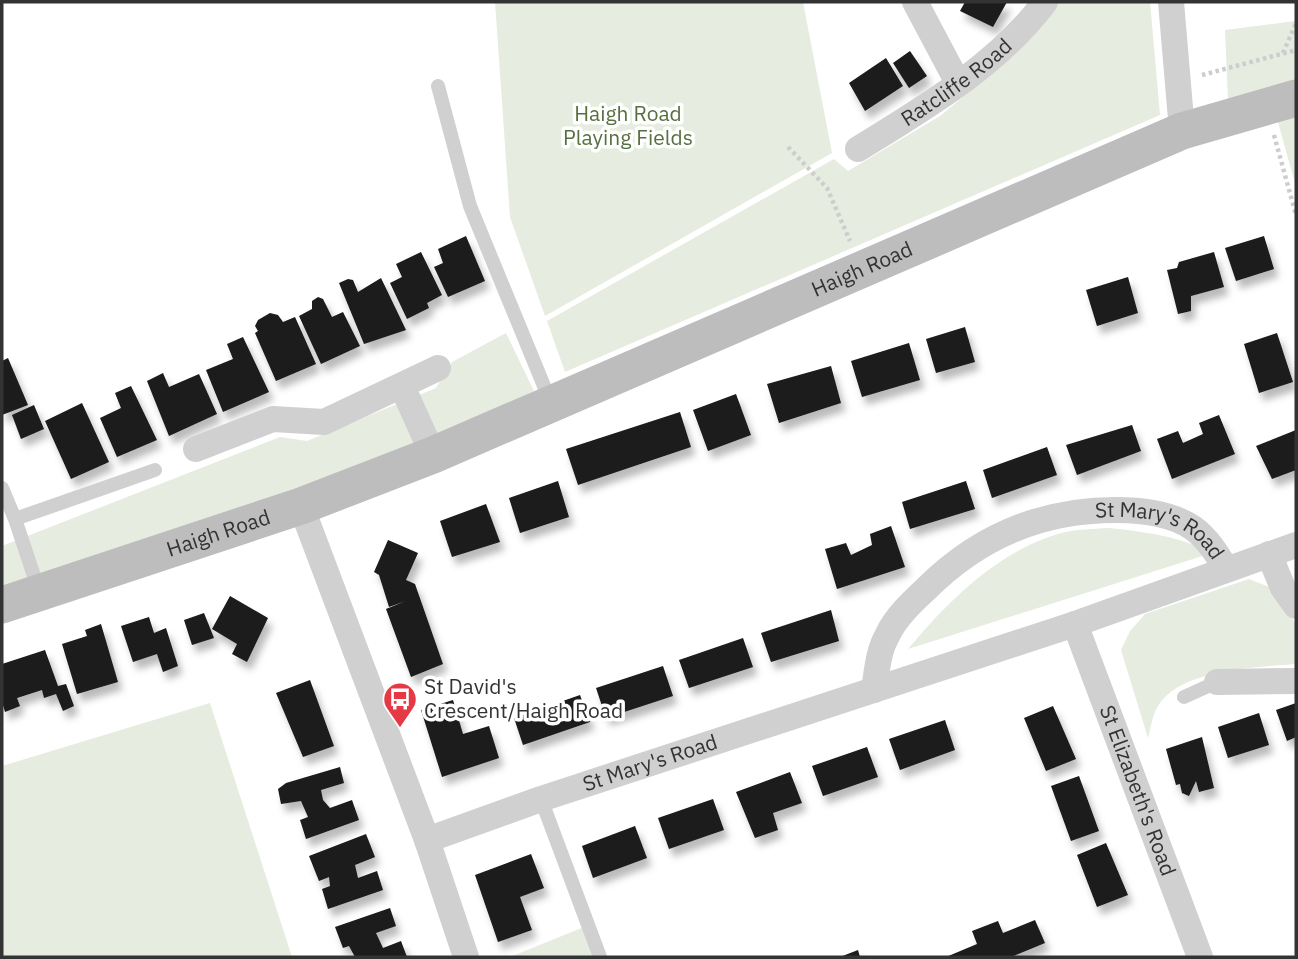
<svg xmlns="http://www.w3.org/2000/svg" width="1298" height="959" viewBox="0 0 1298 959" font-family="'IBM Plex Sans',sans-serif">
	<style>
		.green { fill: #e6ecdf }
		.building { fill: #1a1a1a; filter: url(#shadow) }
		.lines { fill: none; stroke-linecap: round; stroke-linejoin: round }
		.path { stroke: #cdcdcd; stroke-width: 4.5; stroke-dasharray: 3.5 3.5; stroke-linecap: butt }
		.lane { stroke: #d0d0d0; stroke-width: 14 }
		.street { stroke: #d0d0d0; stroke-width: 26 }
		.secondary { stroke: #bdbdbd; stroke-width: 37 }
		.labels { text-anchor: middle; stroke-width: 7; stroke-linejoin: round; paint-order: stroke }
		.street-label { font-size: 21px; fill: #333; stroke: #fff }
		.park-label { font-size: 21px; fill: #56703f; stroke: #fff }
		.poi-label { font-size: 21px; fill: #333; stroke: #fff; text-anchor: start }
	</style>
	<defs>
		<filter id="shadow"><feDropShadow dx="4.5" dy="8" stdDeviation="3.5" flood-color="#0004"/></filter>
	</defs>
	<rect width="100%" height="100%" fill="#fff"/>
	<!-- green -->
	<path class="green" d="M495,2H803L832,153L545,316L510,217Z
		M1056,2H1150L1160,115L565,372L547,321L834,159L848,171L940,116L976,86Z
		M1296,21V91L1228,99L1225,30Z
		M1296,108V187L1276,115Z
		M506,333L534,391L412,450L2,596V546L280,437L307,441L436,388L452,362Z
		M1109,528C1146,532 1179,536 1212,553L908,649C949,600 998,551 1061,533C1076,529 1094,529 1109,528Z
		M1249,579L1272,588L1296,624V664C1258,667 1180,669 1158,706C1152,715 1151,728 1148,738L1121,650L1130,631L1145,614Z
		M210,703L292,957H2V766Z
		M584,927L595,957H510Z"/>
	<!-- building -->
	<path class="building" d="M965,2H1007L993,27L960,11Z
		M910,51L927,76L909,88L893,63Z
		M886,58L903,86L865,111L849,83Z
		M466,236L485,281L448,297L434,267L443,263L438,249Z
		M1264,236L1274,269L1236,281L1225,248Z
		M421,252L442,295L427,303L429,308L407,319L390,283L402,277L396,264Z
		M1214,252L1224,287L1191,296V311L1178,314L1167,270L1177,268L1179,262Z
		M1128,277L1138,313L1097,326L1086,290Z
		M381,278L406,330L364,344L339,283L348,279L353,280L358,292Z
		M318,297L323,299L332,317L343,312L360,346L321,364L299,316L312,309V301Z
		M270,313L278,315L283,322L295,317L316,364L276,381L255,333L258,331L255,326L258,320Z
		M965,327L975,362L936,373L926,339Z
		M1277,333L1293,382L1259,393L1244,344Z
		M243,337L269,392L223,412L206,370L233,359L227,344Z
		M909,343L920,380L862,397L851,361Z
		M8,358L28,405L2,415V361Z
		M831,366L841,403L779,423L767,384Z
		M163,373L169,387L199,374L217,414L169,436L147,381Z
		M131,386L157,440L117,457L100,418L121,408L115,393Z
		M736,394L751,435L708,451L693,410Z
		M82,403L109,462L71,479L45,421Z
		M34,405L44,429L21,439L12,415Z
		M680,412L691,447L578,485L566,449Z
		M1219,415L1235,454L1172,479L1157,439L1178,431L1183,443L1203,434L1199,423Z
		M1132,425L1141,451L1077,475L1066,445Z
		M1296,430V470L1272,479L1256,446Z
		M1047,447L1057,475L992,498L983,470Z
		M558,481L569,517L520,533L509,498Z
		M966,481L975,509L910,529L902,502Z
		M486,504L500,542L452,557L440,521Z
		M891,526L905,567L837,589L825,549L846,543L851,555L872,545L870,534Z
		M388,540L418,553L406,580L415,584L443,664L411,677L386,609L406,601L389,607L379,575L374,572Z
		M230,596L268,618L247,662L232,654L237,644L212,629Z
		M831,610L839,641L771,662L761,633Z
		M204,613L214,638L192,645L184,620Z
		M149,617L154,633L166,628L178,666L163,672L157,654L133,662L121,626Z
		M101,624L118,682L77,694L62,644L87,636L85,630Z
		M743,638L753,667L689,688L679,660Z
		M45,650L58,686L66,684L74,706L63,711L56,694L44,698L42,690L17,698L20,706L5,712L2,702V664Z
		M663,666L673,696L606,718L596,688Z
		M310,680L334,746L303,757L276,693Z
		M580,695L590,722L523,745L514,718Z
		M453,700L463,734L489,726L499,758L442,777L421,710Z
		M1296,703V737L1287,741L1276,710Z
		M1053,706L1076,759L1046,771L1024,718Z
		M1259,713L1269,745L1228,758L1218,727Z
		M945,720L955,750L900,770L889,739Z
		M1202,737L1214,788L1199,792L1196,781L1189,796L1182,793L1180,784L1176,785L1166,749Z
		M867,747L878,777L823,796L812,766Z
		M340,767L344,783L321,790L323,800L330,808L352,800L359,820L306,839L300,820L308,817L301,801L281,804L278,789L286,783Z
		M790,772L802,803L773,813L778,830L755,838L736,792Z
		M1079,776L1099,831L1071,841L1051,786Z
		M713,799L724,830L669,849L658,818Z
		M635,826L647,858L593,878L582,846Z
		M366,834L375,857L355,865L358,878L377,871L383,890L328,909L322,889L330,886L329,877L319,881L309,856Z
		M1106,843L1128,895L1097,907L1077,855Z
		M531,854L544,888L520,897L532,930L498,942L475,875Z
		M390,908L396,926L376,933L383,948L401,941L407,957H355L349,946L343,948L335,927Z
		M1035,920L1045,943L1011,957H946L977,944L972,931L998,921L1003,933Z
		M858,950L860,957H840Z"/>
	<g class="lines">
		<!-- path -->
		<path class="path" d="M1283,53L1296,23
			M1202,75L1296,50
			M1274,135L1296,215
			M788,147L827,188L850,241"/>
		<!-- lane -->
		<path class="lane" d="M438,86L470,206L551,403
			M2,488L15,519L39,591
			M15,519L155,470
			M1184,697L1217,682
			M541,799L600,957"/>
		<!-- street -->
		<g class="street">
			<path d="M915,2L958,83"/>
			<path d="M1171,2L1182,131"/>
			<path id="s1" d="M858,149C924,108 997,66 1045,2"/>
			<path d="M402,386L433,455"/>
			<path d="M196,449L273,419L324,422L438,368"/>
			<path d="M301,506L427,840L466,957"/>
			<path d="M1269,554L1283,588L1296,606"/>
			<path id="s2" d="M1075,624L1200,957"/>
			<path d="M1217,682L1296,681"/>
			<path id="s3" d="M874,690C877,671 878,651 888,634C896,617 912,602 926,589C979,536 1041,510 1116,510C1142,510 1171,513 1193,528C1208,539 1217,554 1226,569"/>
			<path id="s4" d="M427,840L541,799L1075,624L1296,545"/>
		</g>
		<!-- secondary -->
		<path class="secondary" id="s5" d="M2,605L301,506L433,455L1182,131L1296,98"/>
	</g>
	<!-- icons -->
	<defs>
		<g id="bus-pin" transform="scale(1.75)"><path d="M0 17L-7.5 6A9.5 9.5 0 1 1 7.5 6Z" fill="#e63946" stroke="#fff"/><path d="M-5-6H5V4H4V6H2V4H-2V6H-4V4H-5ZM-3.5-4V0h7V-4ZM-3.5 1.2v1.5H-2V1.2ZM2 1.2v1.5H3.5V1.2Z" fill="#fff"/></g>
	</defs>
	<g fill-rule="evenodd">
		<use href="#bus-pin" x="400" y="699"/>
	</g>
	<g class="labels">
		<!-- street labels -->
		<g class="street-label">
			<text dy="7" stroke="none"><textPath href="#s1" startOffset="119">Ratcliffe Road</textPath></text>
			<text dy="7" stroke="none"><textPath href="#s5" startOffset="924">Haigh Road</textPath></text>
			<text dy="7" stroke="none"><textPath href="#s5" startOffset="228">Haigh Road</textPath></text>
			<text dy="7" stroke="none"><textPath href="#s3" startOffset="378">St Mary's Road</textPath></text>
			<text dy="7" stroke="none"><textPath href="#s4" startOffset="236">St Mary's Road</textPath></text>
			<text dy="7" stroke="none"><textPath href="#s2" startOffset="178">St Elizabeth's Road</textPath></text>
		</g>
		<!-- park labels -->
		<g class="park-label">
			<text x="628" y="121">Haigh Road<tspan x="628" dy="24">Playing Fields</tspan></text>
		</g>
		<!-- poi labels -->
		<g class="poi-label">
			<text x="424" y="694">St David's<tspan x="424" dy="24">Crescent/Haigh Road</tspan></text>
		</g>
	</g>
	<!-- border -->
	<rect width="1298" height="959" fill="none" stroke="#333333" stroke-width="7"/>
</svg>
